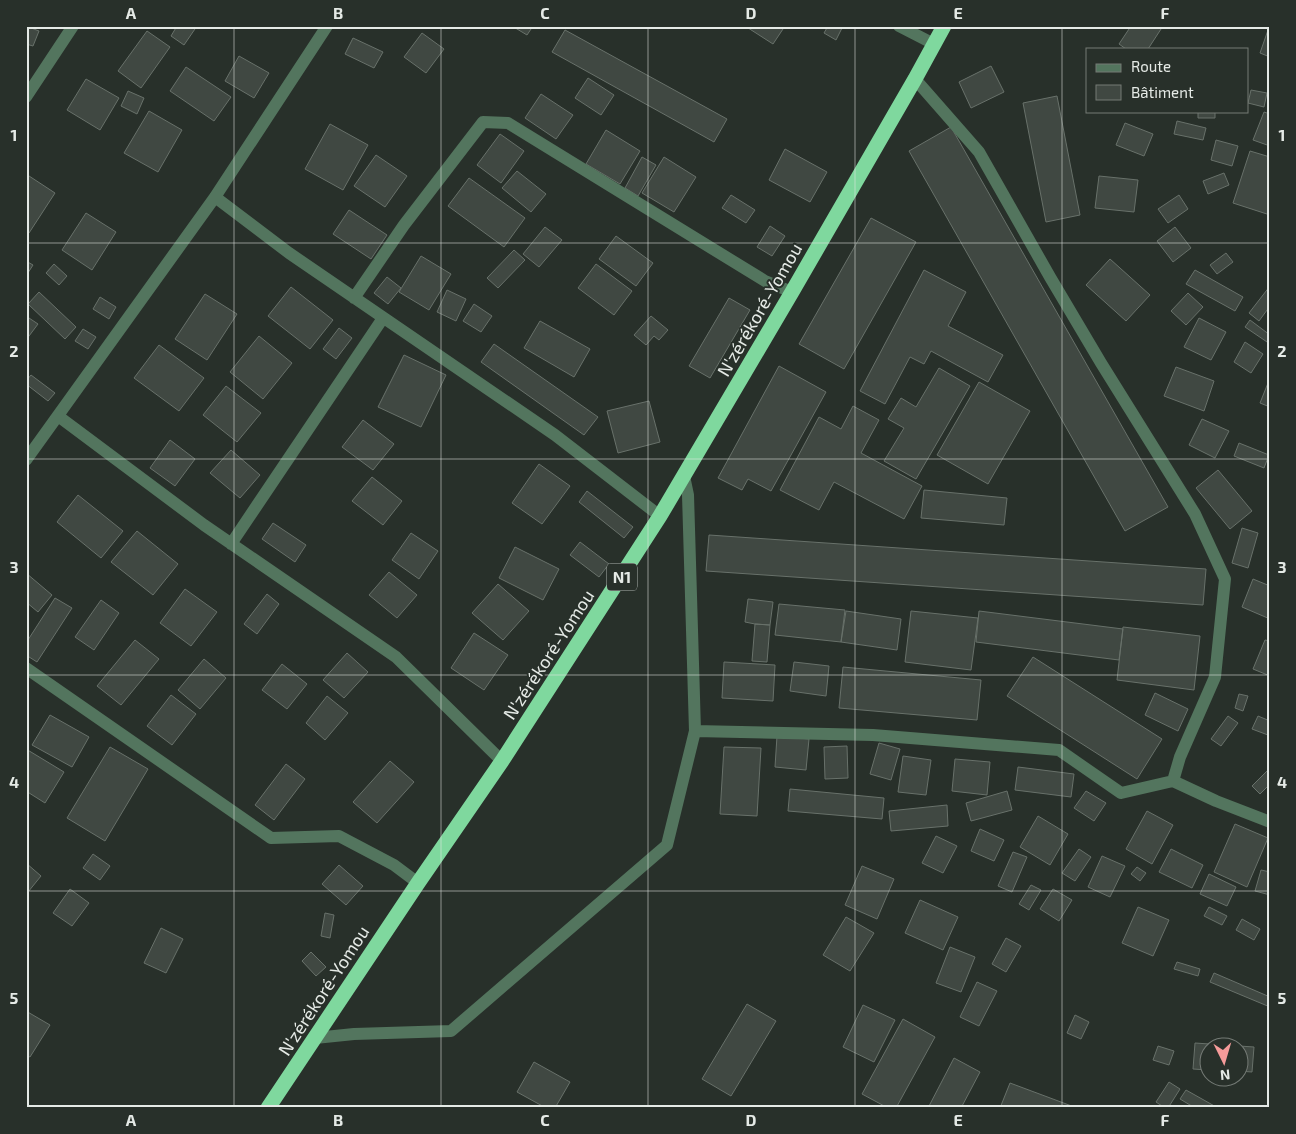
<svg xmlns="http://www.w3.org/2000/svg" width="1296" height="1134" viewBox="0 0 1296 1134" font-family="'Exo 2',sans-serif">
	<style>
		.building { fill: #404842; stroke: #68716a }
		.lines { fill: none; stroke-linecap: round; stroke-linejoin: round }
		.minor { stroke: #53755e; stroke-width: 12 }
		.highway { stroke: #7fd89e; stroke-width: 15 }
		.grid { fill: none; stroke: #e5eae6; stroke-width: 1; stroke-opacity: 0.55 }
		.labels { text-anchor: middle; stroke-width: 4; stroke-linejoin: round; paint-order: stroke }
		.shield { fill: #28302a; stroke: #acb2ae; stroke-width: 1 }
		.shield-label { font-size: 16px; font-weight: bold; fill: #e5eae6 }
		.street-label { font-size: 18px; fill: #e5eae6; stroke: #28302a }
		.neatline { fill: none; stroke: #e5eae6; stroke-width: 2 }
		.grid-label { font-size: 16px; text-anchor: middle; font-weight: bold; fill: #e5eae6 }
	</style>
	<rect width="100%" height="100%" fill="#28302a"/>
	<!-- building -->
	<path class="building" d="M26,26L39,31L33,46L26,44Z
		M177,26H197L184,45L171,36Z
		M512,26H533L527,35Z
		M745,26H785L773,44Z
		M828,26H843L836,40L824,33Z
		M1131,26H1163L1148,49H1126L1119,44Z
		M565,30L727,119L714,142L552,52Z
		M1268,30L1270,31V57L1260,53Z
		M147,31L170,47L141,88L118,71Z
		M422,33L444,49L426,73L404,57Z
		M353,38L383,52L374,68L345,54Z
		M239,56L269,73L254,98L225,81Z
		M991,66L1004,92L971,108L959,82Z
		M186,67L231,97L214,121L170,91Z
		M588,78L614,95L601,115L575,98Z
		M86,79L119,98L100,130L67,110Z
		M1251,90L1267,93L1264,107L1248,103Z
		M128,91L144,98L137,114L121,106Z
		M541,94L573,115L556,139L525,118Z
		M1057,96L1080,215L1046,222L1023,103Z
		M149,111L182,130L158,172L124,153Z
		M1198,111H1215V118H1198Z
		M1264,112L1270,114V146L1253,140Z
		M1177,121L1206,128L1203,140L1174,134Z
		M1125,123L1153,134L1144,156L1116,145Z
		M330,124L368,145L343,190L305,169Z
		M951,127L1168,507L1125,531L909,151Z
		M606,130L640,151L620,184L586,164Z
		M500,134L524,151L501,183L477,165Z
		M1216,140L1238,146L1232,166L1211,160Z
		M785,149L827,172L810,202L769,180Z
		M1250,151L1270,157V215L1233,203Z
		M376,155L407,176L385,207L354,186Z
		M642,157L656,165L638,196L625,188Z
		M664,157L696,177L674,212L642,193Z
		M517,171L546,194L531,212L502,188Z
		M1224,173L1229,185L1208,194L1203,181Z
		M26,174L55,193L29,233L26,232Z
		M1099,176L1138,180L1134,212L1095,208Z
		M469,178L525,218L504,247L448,206Z
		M731,195L755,210L746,223L722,208Z
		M1179,195L1188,209L1168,223L1158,209Z
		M349,210L387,235L371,259L333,234Z
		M86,213L116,232L92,270L62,250Z
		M871,218L916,242L844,369L799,344Z
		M770,226L785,236L772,256L757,247Z
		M545,227L562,240L539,267L523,254Z
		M1175,227L1191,248L1173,262L1157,241Z
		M616,236L653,263L636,286L599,259Z
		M514,250L525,260L498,288L487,278Z
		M1226,253L1233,262L1217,274L1210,265Z
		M421,256L451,274L429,310L399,292Z
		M1110,259L1150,295L1126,321L1086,285Z
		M26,261L33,265L26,276Z
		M54,264L67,276L59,285L46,273Z
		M596,264L632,291L614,315L578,288Z
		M924,270L966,292L948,326L1003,355L988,382L931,351L924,364L910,357L885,404L860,391Z
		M1195,270L1243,297L1235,311L1186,284Z
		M387,277L401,288L388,304L374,293Z
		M1270,286V306L1259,321L1249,313Z
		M291,287L333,320L310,349L268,316Z
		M447,290L466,299L456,321L437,312Z
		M39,292L76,327L65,339L28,304Z
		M1188,293L1203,307L1186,325L1171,311Z
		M205,294L237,314L207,360L175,339Z
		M100,297L116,307L109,319L93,309Z
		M729,298L750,310L710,378L689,366Z
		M474,304L492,316L481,332L463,321Z
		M26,316L38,324L26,340Z
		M651,316L668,330L659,340L654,336L646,345L634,335Z
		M1199,318L1226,332L1211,360L1184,347Z
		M1250,320L1270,335V344L1245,327Z
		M540,321L590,349L574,377L524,348Z
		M339,328L352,338L336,359L323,349Z
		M83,329L96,337L88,349L75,341Z
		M259,336L292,363L263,399L230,372Z
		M1245,342L1263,354L1251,373L1234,362Z
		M494,344L598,417L584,435L481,362Z
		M159,345L204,378L179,411L134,378Z
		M404,355L446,375L421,427L378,407Z
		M779,366L826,392L771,491L748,479L742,490L718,478Z
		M1176,367L1214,381L1204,411L1164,396Z
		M939,368L970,386L916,479L884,461L904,428L888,419L901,398L916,407Z
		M31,375L55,393L48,401L26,384V381Z
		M1270,378V407L1260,403Z
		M979,382L1030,411L988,484L937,455Z
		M226,386L261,413L237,442L203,415Z
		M649,401L660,442L618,453L607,411Z
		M853,406L879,420L861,453L922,486L904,519L834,482L819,510L780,490L819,417L841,429Z
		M1202,419L1229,431L1215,458L1189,445Z
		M363,420L394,444L373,470L342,447Z
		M170,440L195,459L175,486L150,468Z
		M1239,443L1269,455L1264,468L1234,456Z
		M231,450L260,475L240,498L210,473Z
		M539,464L570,486L542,524L512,503Z
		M1218,470L1252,511L1230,529L1196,488Z
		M372,477L402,501L383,525L352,501Z
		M924,490L1007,498L1004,525L921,518Z
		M587,491L633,527L624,538L579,502Z
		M78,495L123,531L101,558L57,522Z
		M273,523L306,545L295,562L262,539Z
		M1242,528L1258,533L1248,568L1232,563Z
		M137,531L178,564L153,595L111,562Z
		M411,533L438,551L419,579L392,560Z
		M709,535L1206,569L1203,605L706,571Z
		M580,542L609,564L599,577L570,555Z
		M515,547L559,569L543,600L499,578Z
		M389,572L417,595L397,618L369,595Z
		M26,573L52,595L38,612L26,602Z
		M1253,579L1270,586V619L1242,607Z
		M498,584L529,611L503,640L472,613Z
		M185,589L217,612L191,646L160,623Z
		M267,594L279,604L257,634L244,624Z
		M55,598L72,608L37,662L26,655V643Z
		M748,599L773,602L770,625L755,624L745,622Z
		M101,600L119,613L94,650L75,637Z
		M779,604L845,610L841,642L775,635Z
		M846,611L901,619L897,650L841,642Z
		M911,611L978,618L971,670L905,662Z
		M979,611L1123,629L1119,660L976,642Z
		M755,624L770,625L767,662L752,661Z
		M1123,627L1200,636L1194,690L1117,680Z
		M474,633L508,655L484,690L451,668Z
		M135,640L159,659L121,705L97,686Z
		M1265,640L1270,641V676L1253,669Z
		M347,653L368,672L344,698L323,680Z
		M1033,657L1162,739L1137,779L1007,696Z
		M204,659L226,678L200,709L178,690Z
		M724,662L775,665L773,701L722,698Z
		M794,662L829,666L826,696L790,691Z
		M282,664L307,684L287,709L262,690Z
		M843,667L981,680L977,720L839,708Z
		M1155,693L1188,709L1178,731L1145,715Z
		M1239,694L1248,696L1243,711L1235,708Z
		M171,695L196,714L172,745L147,726Z
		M327,696L348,713L325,740L306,723Z
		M50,715L89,737L72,767L32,745Z
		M1228,716L1238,723L1221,746L1211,739Z
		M1258,716L1270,721V730L1268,735L1252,729Z
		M777,736L809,739L806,770L775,767Z
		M879,743L900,749L891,780L870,774Z
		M847,746L848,778L825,779L824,747Z
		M110,747L148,769L105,841L67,818Z
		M724,747L761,748L757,816L720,814Z
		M26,749L64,772L45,803L26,791Z
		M903,756L931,760L926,795L898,792Z
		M955,759L990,762L987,795L952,791Z
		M390,761L414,782L377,823L353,802Z
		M286,764L305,779L274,820L255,805Z
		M1018,767L1074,774L1071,797L1015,790Z
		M1269,769L1270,784L1260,794L1252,786Z
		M790,789L884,798L882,819L788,811Z
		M1007,791L1012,810L971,821L966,803Z
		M1086,791L1106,803L1094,821L1074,808Z
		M947,805L948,826L891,831L889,811Z
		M1147,811L1173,825L1152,864L1126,849Z
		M1038,816L1068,834L1050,865L1020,847Z
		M1235,824L1268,838L1247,887L1214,872Z
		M980,829L1004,840L994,861L971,851Z
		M936,836L957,846L943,873L922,863Z
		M1079,849L1091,857L1075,881L1062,873Z
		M1171,849L1203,865L1192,888L1159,872Z
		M1013,852L1027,857L1012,892L998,886Z
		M93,854L110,866L100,880L83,868Z
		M1102,856L1125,866L1110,897L1088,887Z
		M26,863L41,876L28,892L26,890Z
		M339,865L363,886L346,905L322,884Z
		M862,866L894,879L877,919L845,905Z
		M1137,867L1146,873L1140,881L1131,874Z
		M1261,870L1270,872V895L1255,891Z
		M1209,874L1236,887L1227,906L1200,894Z
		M1031,885L1041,890L1029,910L1019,904Z
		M70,889L89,903L72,926L53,913Z
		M1053,889L1072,900L1059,921L1040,909Z
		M920,900L958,917L943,950L905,933Z
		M1138,907L1169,920L1153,956L1122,943Z
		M1209,907L1227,916L1222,925L1204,916Z
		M325,913L334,915L330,938L321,936Z
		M846,917L874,933L850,971L823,955Z
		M1242,919L1260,929L1254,940L1236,930Z
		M161,928L183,939L166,973L144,963Z
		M1006,938L1021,946L1006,972L992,964Z
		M950,947L975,957L961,992L936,983Z
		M311,952L326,967L316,976L302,961Z
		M1177,962L1200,969L1198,976L1174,969Z
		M1214,973L1270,997V1007L1210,982Z
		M977,982L997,991L979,1026L960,1017Z
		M747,1004L776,1021L731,1096L702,1079Z
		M863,1005L895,1020L874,1062L843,1047Z
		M26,1011L50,1025L30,1057L26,1055Z
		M1075,1015L1089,1022L1081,1039L1067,1033Z
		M903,1019L935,1037L896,1108H888L862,1094Z
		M1195,1043L1254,1047L1252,1072L1238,1071V1046H1208V1070L1193,1069Z
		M1158,1046L1174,1051L1169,1065L1153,1060Z
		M954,1058L980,1072L961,1108H928Z
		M534,1062L570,1082L555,1108H546L517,1092Z
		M1169,1082L1180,1089L1168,1108H1165L1156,1102Z
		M1010,1083L1077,1108H1000Z
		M1186,1090L1218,1108H1195L1180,1099Z"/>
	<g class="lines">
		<!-- minor -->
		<path class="minor" d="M899,26L934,44
			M915,79L979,152L1050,277L1101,363L1195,514L1225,579L1215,677L1180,757L1173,781
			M26,97L73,26
			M215,197L289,253L555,435L660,516
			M354,298L404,225L483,122L508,123L765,281L792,292
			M58,416L204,525L396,657L502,761
			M26,460L215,197L327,26
			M231,544L383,318
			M26,668L271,838L339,836L394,865L418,883
			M695,731L873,735L1059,750L1121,793L1173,781L1216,801L1270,822
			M315,1038L354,1034L451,1031L667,845L695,731L688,495L684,476"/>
		<!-- highway -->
		<path class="highway" d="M268,1108L418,883L502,761L660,516L792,292L915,79L944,26"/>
	</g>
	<!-- grid -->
	<path class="grid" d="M234,26V1108M441,26V1108M648,26V1108M855,26V1108M1062,26V1108M26,243H1270M26,459H1270M26,675H1270M26,891H1270"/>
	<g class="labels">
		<!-- shield labels -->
		<rect class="shield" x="607" y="563.5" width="30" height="27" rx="4"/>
		<g class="shield-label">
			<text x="622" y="583">N1</text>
		</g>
		<!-- street labels -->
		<g class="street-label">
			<text transform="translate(760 310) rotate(-60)" y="6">N'zérékoré-Yomou</text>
			<text transform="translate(549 655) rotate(-57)" y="6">N'zérékoré-Yomou</text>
			<text transform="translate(324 991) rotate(-57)" y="6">N'zérékoré-Yomou</text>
		</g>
	</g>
	<!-- border -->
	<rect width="1296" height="1134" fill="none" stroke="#28302a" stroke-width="55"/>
	<!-- legend -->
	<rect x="1086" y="48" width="162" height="65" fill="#28302a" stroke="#747a75"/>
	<rect x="1096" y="64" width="25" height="8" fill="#53755e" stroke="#747a75"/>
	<text x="1131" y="72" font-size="15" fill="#e5eae6">Route</text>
	<rect x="1096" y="85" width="25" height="15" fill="#404842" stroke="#747a75"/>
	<text x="1131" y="98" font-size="15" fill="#e5eae6">Bâtiment</text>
	<!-- north arrow -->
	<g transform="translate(1224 1062) rotate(175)"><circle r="24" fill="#28302a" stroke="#747a75"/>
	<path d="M0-4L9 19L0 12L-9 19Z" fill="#f59b9a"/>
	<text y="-8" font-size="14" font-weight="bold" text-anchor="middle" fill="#e5eae6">N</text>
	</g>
	<rect x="28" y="28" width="1240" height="1078" class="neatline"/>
	<g class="grid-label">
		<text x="131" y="19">A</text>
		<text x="338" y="19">B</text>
		<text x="545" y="19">C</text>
		<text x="751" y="19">D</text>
		<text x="958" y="19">E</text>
		<text x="1165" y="19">F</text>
		<text x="14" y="141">1</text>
		<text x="1282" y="141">1</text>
		<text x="14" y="357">2</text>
		<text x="1282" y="357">2</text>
		<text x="14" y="573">3</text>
		<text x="1282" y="573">3</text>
		<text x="14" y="788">4</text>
		<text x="1282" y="788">4</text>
		<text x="14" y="1004">5</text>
		<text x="1282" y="1004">5</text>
		<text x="131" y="1126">A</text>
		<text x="338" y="1126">B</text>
		<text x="545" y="1126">C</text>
		<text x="751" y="1126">D</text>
		<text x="958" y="1126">E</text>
		<text x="1165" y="1126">F</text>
	</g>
</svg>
